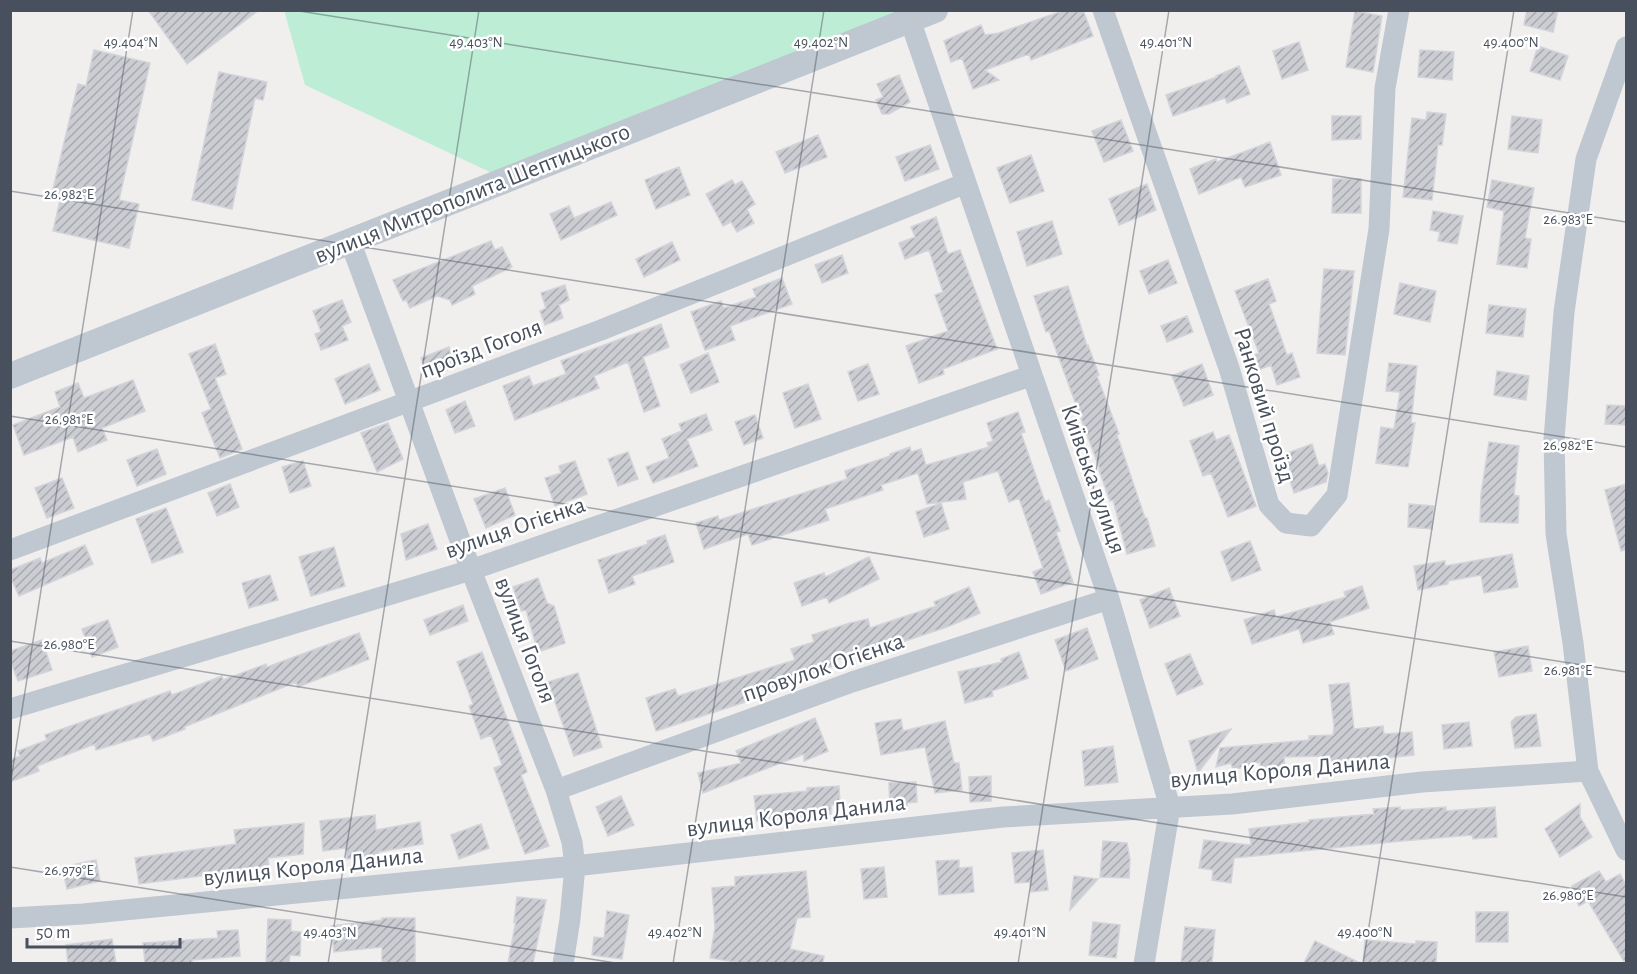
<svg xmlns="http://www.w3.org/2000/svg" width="1637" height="974" viewBox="0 0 1637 974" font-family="'Alegreya Sans',sans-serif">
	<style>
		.green { fill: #bdeed5 }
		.building { fill: url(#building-hatch); stroke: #d2d4da; stroke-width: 1.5 }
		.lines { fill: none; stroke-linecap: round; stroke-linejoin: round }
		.minor { stroke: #bfc7d0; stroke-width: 21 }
		.tertiary { stroke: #bfc7d0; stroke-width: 26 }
		.ticks { fill: none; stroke: #47505c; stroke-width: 1.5; stroke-opacity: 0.45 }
		.labels { text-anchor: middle; stroke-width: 5; stroke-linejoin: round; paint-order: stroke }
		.street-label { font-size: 24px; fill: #47505c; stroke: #fff }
		.ticks-label { font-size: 15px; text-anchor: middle; fill: #47505c; stroke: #fff; stroke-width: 5; stroke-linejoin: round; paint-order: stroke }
	</style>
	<defs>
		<pattern id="building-hatch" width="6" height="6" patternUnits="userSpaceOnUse" patternTransform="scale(1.5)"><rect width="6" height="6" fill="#cbcdd3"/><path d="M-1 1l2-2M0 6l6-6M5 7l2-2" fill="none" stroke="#a7a9ae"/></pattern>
	</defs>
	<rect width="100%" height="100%" fill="#f1efee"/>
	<!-- green -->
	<path class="green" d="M284,10L904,11L492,173L305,85Z"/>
	<!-- building -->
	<path class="building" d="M148,10H259L187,64Z
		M1065,10H1083L1093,36L1031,60L1029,54L985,70L999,80L973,89L962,58L951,62L944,41L981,25L985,35L999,33Z
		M1527,10H1558L1553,32L1524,25Z
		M1355,11L1382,16L1373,72L1346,67Z
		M1299,42L1308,70L1282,79L1273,51Z
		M1538,46L1568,56L1560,80L1530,71Z
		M94,50L150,63L119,200L139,204L129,248L53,231L60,200L51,197L78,84L86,86Z
		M1420,50L1454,52L1452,80L1418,77Z
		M1239,66L1250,94L1227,103L1225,98L1173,116L1166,95L1217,77L1216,76Z
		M219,72L267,82L263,100L255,98L232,209L192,200Z
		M899,75L910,102L889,114H882L876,100L883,97L877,84Z
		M1427,112L1446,114L1442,145H1438L1432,200L1403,197L1412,118L1426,120Z
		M1332,116H1361V139L1332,140Z
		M1512,116L1542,120L1538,153L1508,149Z
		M1121,120L1133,151L1104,162L1092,131Z
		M818,135L827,157L785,173L776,152Z
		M1270,142L1281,175L1245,187L1241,177L1199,194L1190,169L1216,159L1217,162Z
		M930,145L939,169L905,181L896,157Z
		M1031,155L1044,191L1010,203L997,168Z
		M679,167L690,195L656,209L645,180Z
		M1333,179H1361V213H1332Z
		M732,180L735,185L742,181L755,204L747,209L754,223L737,232L731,222L723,226L706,194Z
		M1492,180L1534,188L1525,238L1531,239L1527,268L1497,264L1504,211L1487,207Z
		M1147,184L1156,210L1119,225L1109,199Z
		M611,202L617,215L561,240L550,214L569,206L574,218Z
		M1433,211L1463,216L1457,244L1438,241L1440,232L1430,230Z
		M936,217L948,254L960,250L997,349L943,369L944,374L919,383L906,346L948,331L935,295L943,292L929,250L905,259L899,243L915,237L911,227Z
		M1052,221L1062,254L1027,266L1017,232Z
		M491,241L495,250L502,247L512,267L472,286L475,294L452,305L450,300L437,296L410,308L406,300L403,301L393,280Z
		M672,242L680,260L644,277L636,259Z
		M842,255L848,273L822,283L815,265Z
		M1168,260L1177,283L1149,294L1140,271Z
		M1324,269L1354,271L1345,355L1317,353Z
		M782,278L792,304L730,326L735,340L705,350L691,312L721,301L724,308L756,297L753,289Z
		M1268,279L1276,301L1269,304L1287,355L1292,353L1300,377L1277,385L1271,365L1258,370L1252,356L1259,353L1235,291Z
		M1400,283L1436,291L1430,322L1394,314Z
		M565,285L569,300L559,305L563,318L545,325L540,311L546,308L541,293Z
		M1068,286L1087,346L1088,345L1099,375L1097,376L1119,434L1117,435L1145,518H1147L1155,546L1127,554L1113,500L1110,501L1099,470H1100L1049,331L1046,332L1034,296Z
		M342,300L351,322L342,326L348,340L321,350L315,334L321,332L313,311Z
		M1489,305L1526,309L1523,337L1486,333Z
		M1187,316L1193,332L1167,342L1161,326Z
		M661,324L669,347L643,357L660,406L644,412L628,362L594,376L599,388L515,420L503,386L529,376L533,386L566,374L561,361Z
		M215,344L226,374L215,378L242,449L220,458L202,413L211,409L189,354Z
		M449,347L454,367L428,378L421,358Z
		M708,353L719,382L691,393L680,365Z
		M1389,363L1417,366L1411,423H1415L1408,467L1376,463L1381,427L1394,429L1400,392L1386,391Z
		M369,364L380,390L345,404L335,379Z
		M868,364L879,394L858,401L848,372Z
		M1202,364L1213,395L1184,406L1172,376Z
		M1497,371L1529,376L1526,400L1494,395Z
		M133,380L145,411L102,428L107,440L78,452L73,437L24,455L13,425L60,407L55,392L78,383L84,398Z
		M808,384L821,419L795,428L783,393Z
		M465,401L475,426L455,433L446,410Z
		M1607,405L1626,406V425L1605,424Z
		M1018,412L1025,432L1021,433L1045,502L1049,500L1060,531L1056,532L1073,582L1041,594L1033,572L1043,568L1019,498L1009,502L998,471L963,482L966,499L927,504L918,473L881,485L883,490L825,509L829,520L752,545L748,534L704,549L696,523L718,516L719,520L847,479L845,471L890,456V454L910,447L911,452L921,449L926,465L989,447L987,443L993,441L987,423Z
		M706,414L712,430L687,439L698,466L653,483L646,467L669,458L662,439L682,431L679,424Z
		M755,415L763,438L744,445L735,422Z
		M388,423L403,459L377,472L361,433Z
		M1213,432L1216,440L1229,435L1256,506L1228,517L1211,473L1203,476L1190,441Z
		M1489,442L1519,446L1514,495L1519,496L1518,523L1480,522L1481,494Z
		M1312,444L1319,466L1325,464L1328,473L1326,482L1294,493L1289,477L1292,476L1285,454Z
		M157,449L166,474L137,486L127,460Z
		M628,452L638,479L618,486L608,459Z
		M303,461L311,486L290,493L282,467Z
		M575,461L587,494L555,506L545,478L561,473L559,466Z
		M62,478L74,508L47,518L35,488Z
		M230,484L239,507L217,516L208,493Z
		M1626,484V550L1621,551L1605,490Z
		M505,488L515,515L486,528L474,499Z
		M941,503L949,529L924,537L916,512Z
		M1409,504L1434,506L1432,529L1408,527Z
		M166,508L183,552L152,563L136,519Z
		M428,524L437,549L406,560L401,534Z
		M665,535L674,562L632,576L635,584L609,593L598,560L648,544L647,541Z
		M1250,541L1261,570L1232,581L1221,552Z
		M85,545L93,564L19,596L10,576V570L40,558L42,563Z
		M334,547L345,586L311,596L299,557Z
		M1512,554L1518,587L1484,593L1481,575L1448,581V584L1418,590L1414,566L1445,561V566Z
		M869,557L879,579L829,603L827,597L802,606L794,583L824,573L825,577Z
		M270,575L278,600L249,608L242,583Z
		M538,578L547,603L554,606L565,643L538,652L526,610L521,611L513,587Z
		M1362,586L1369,608L1330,622L1334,634L1303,643L1299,629L1252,644L1244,620L1274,610L1276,617L1346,597L1344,592Z
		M969,587L980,613L947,627L893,645L831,661L833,666L777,684L779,691L656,731L646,698L675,689L678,696L795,660L791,649L814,642L812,635L850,623L868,619L870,628L936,606L934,602Z
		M1169,588L1180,616L1150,628L1140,600Z
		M463,605L468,621L430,635L424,620Z
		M108,620L118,647L92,657L82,629Z
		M1087,628L1098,659L1066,671L1055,640Z
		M359,633L369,659L298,687L296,682L184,727L185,729L153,741L150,734L96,750L95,744L37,766L39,771L10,782V760L20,756L18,751L47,740L45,735L170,691L172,695L222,676L223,680L266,664L267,667Z
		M42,640L52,670L18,681L10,660V651Z
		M1528,646L1532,671L1499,677L1494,652Z
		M482,652L527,772L521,775L549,846L525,854L494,768L502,765L491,735L481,739L469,706L473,704L457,662Z
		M1019,652L1028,678L992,691L993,696L965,703L958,672L1002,662L1001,659Z
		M1190,654L1203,684L1177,695L1165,664Z
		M578,673L602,747L574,756L548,682Z
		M1349,683L1354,729L1383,726L1384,734L1412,732L1414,755L1349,762V764L1320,766V756L1284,757L1285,769L1261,771L1260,762L1233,770L1231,763L1216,767L1220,748L1309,740V736L1333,735L1334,726L1329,685Z
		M1536,714L1541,746L1515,748L1511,722L1516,717Z
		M815,718L828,751L804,761V754L703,793L698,773L741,763L736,751Z
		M901,719L903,731L945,721L954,763H959L962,790L935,793L925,747L881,755L875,723Z
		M1469,722L1472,746L1444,749L1442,725Z
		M1231,729L1198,773L1189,741Z
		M1113,746L1118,782L1085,786L1082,751Z
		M991,776V801L970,802L969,777Z
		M916,782L917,802L907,803V810L890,811L889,783Z
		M839,786L840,804L831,805V814L757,821L754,796L807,791V788Z
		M621,796L634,825L608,836L596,807Z
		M1580,804V817L1592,837L1560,857L1545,829Z
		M1400,807V810L1446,807V811L1495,807L1497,837L1473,839L1472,835L1402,841L1234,858L1231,883L1212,880L1213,870L1199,868L1204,840L1251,845L1249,829L1309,822V820L1374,814L1373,809Z
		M375,815L376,830L420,822L423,844L379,852V855L347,859L346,848L323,851L320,821Z
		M304,823L303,854L268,858L269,868L216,873V874L139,884L135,858L236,844L234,830Z
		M481,824L489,848L459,859L451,835Z
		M1103,841L1127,843L1130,859L1129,878L1100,877Z
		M1043,850L1048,890L1031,892L1030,882L1015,883L1012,853Z
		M96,860L100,881L67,889L62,867Z
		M959,860V868L972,867L974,892L939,895L936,861Z
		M884,867L887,897L864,899L861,869Z
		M806,871L810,917L797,918L790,949L824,956L823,963H741L710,958L715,927L712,888L735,886V877Z
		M1599,871L1606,882L1620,874L1626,885V963H1625L1588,901L1579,906L1572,893V886Z
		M1074,876L1098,879L1070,910Z
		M517,897L546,900L533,963H508L516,920L514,922Z
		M607,911L629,915L622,959L592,955L594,937L604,938Z
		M1476,912H1508V942H1476Z
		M382,918H415V963H382V947L334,952L331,926L382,920Z
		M268,919L291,920V931L301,932L300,956L290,955L289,963H266Z
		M1093,922L1120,925L1116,958L1089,955Z
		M1185,927L1215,930L1212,963H1181Z
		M238,930L240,956L192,960V963H145L143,943L218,938L217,931Z
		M112,939L116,963H68L66,945Z
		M1365,940L1416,944V941L1437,942L1436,963H1363Z
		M1315,941L1360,963H1304Z"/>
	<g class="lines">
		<!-- minor -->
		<path class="minor" d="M1103,10L1229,368L1269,505L1286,523L1311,526L1337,495L1379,229L1385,88L1399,10
			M910,20L1109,599L1170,807L1144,964
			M1626,47L1586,159L1564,312L1554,439L1556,534L1573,643L1588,771L1626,850
			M350,241L471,570L556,790L572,842L575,866L570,919L563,964
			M10,550L601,330L966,183
			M10,709L471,570L1030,376
			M556,790L852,682L1109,599
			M10,918L83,914L575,866L1003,817L1232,804L1422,782L1588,771"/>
		<!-- tertiary -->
		<path class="tertiary" d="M10,376L935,10"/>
	</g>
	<!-- ticks -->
	<path class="ticks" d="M293,10L1626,222M10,191L1626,447M10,416L1626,672M10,641L1626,897M10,786L133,10M10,867L622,964M328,964L479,10M673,964L824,10M1018,964L1169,10M1363,964L1514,10"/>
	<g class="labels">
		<!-- street labels -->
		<g class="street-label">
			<text transform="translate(472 193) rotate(-22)" y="8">вулиця Митрополита Шептицького</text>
			<text transform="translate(481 348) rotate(-21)" y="8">проїзд Гоголя</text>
			<text transform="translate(1265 405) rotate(73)" y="8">Ранковий проїзд</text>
			<text transform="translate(1094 479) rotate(71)" y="8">Київська вулиця</text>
			<text transform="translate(515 527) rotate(-19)" y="8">вулиця Огієнка</text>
			<text transform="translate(526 640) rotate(69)" y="8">вулиця Гоголя</text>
			<text transform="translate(823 667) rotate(-19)" y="8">провулок Огієнка</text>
			<text transform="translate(1280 770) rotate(-5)" y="8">вулиця Короля Данила</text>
			<text transform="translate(796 815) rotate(-7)" y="8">вулиця Короля Данила</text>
			<text transform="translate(313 866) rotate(-6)" y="8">вулиця Короля Данила</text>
		</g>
	</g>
	<g class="ticks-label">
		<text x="131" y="47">49.404°N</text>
		<text x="476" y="47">49.403°N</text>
		<text x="821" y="47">49.402°N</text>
		<text x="1166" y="47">49.401°N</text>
		<text x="1511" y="47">49.400°N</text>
		<text x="69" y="199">26.982°E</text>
		<text x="1568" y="224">26.983°E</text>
		<text x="69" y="424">26.981°E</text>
		<text x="1568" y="450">26.982°E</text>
		<text x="69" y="649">26.980°E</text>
		<text x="1568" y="675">26.981°E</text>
		<text x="69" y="875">26.979°E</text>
		<text x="1568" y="900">26.980°E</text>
		<text x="330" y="937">49.403°N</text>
		<text x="675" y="937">49.402°N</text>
		<text x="1020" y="937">49.401°N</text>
		<text x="1365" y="937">49.400°N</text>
	</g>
	<!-- border -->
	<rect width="1637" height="974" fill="none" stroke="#47505c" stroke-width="24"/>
	<!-- scale -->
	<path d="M27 938v9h153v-9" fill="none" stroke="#47505c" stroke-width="3"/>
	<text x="36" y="938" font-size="18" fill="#47505c" stroke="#ffffff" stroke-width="4.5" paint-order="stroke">50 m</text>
</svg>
